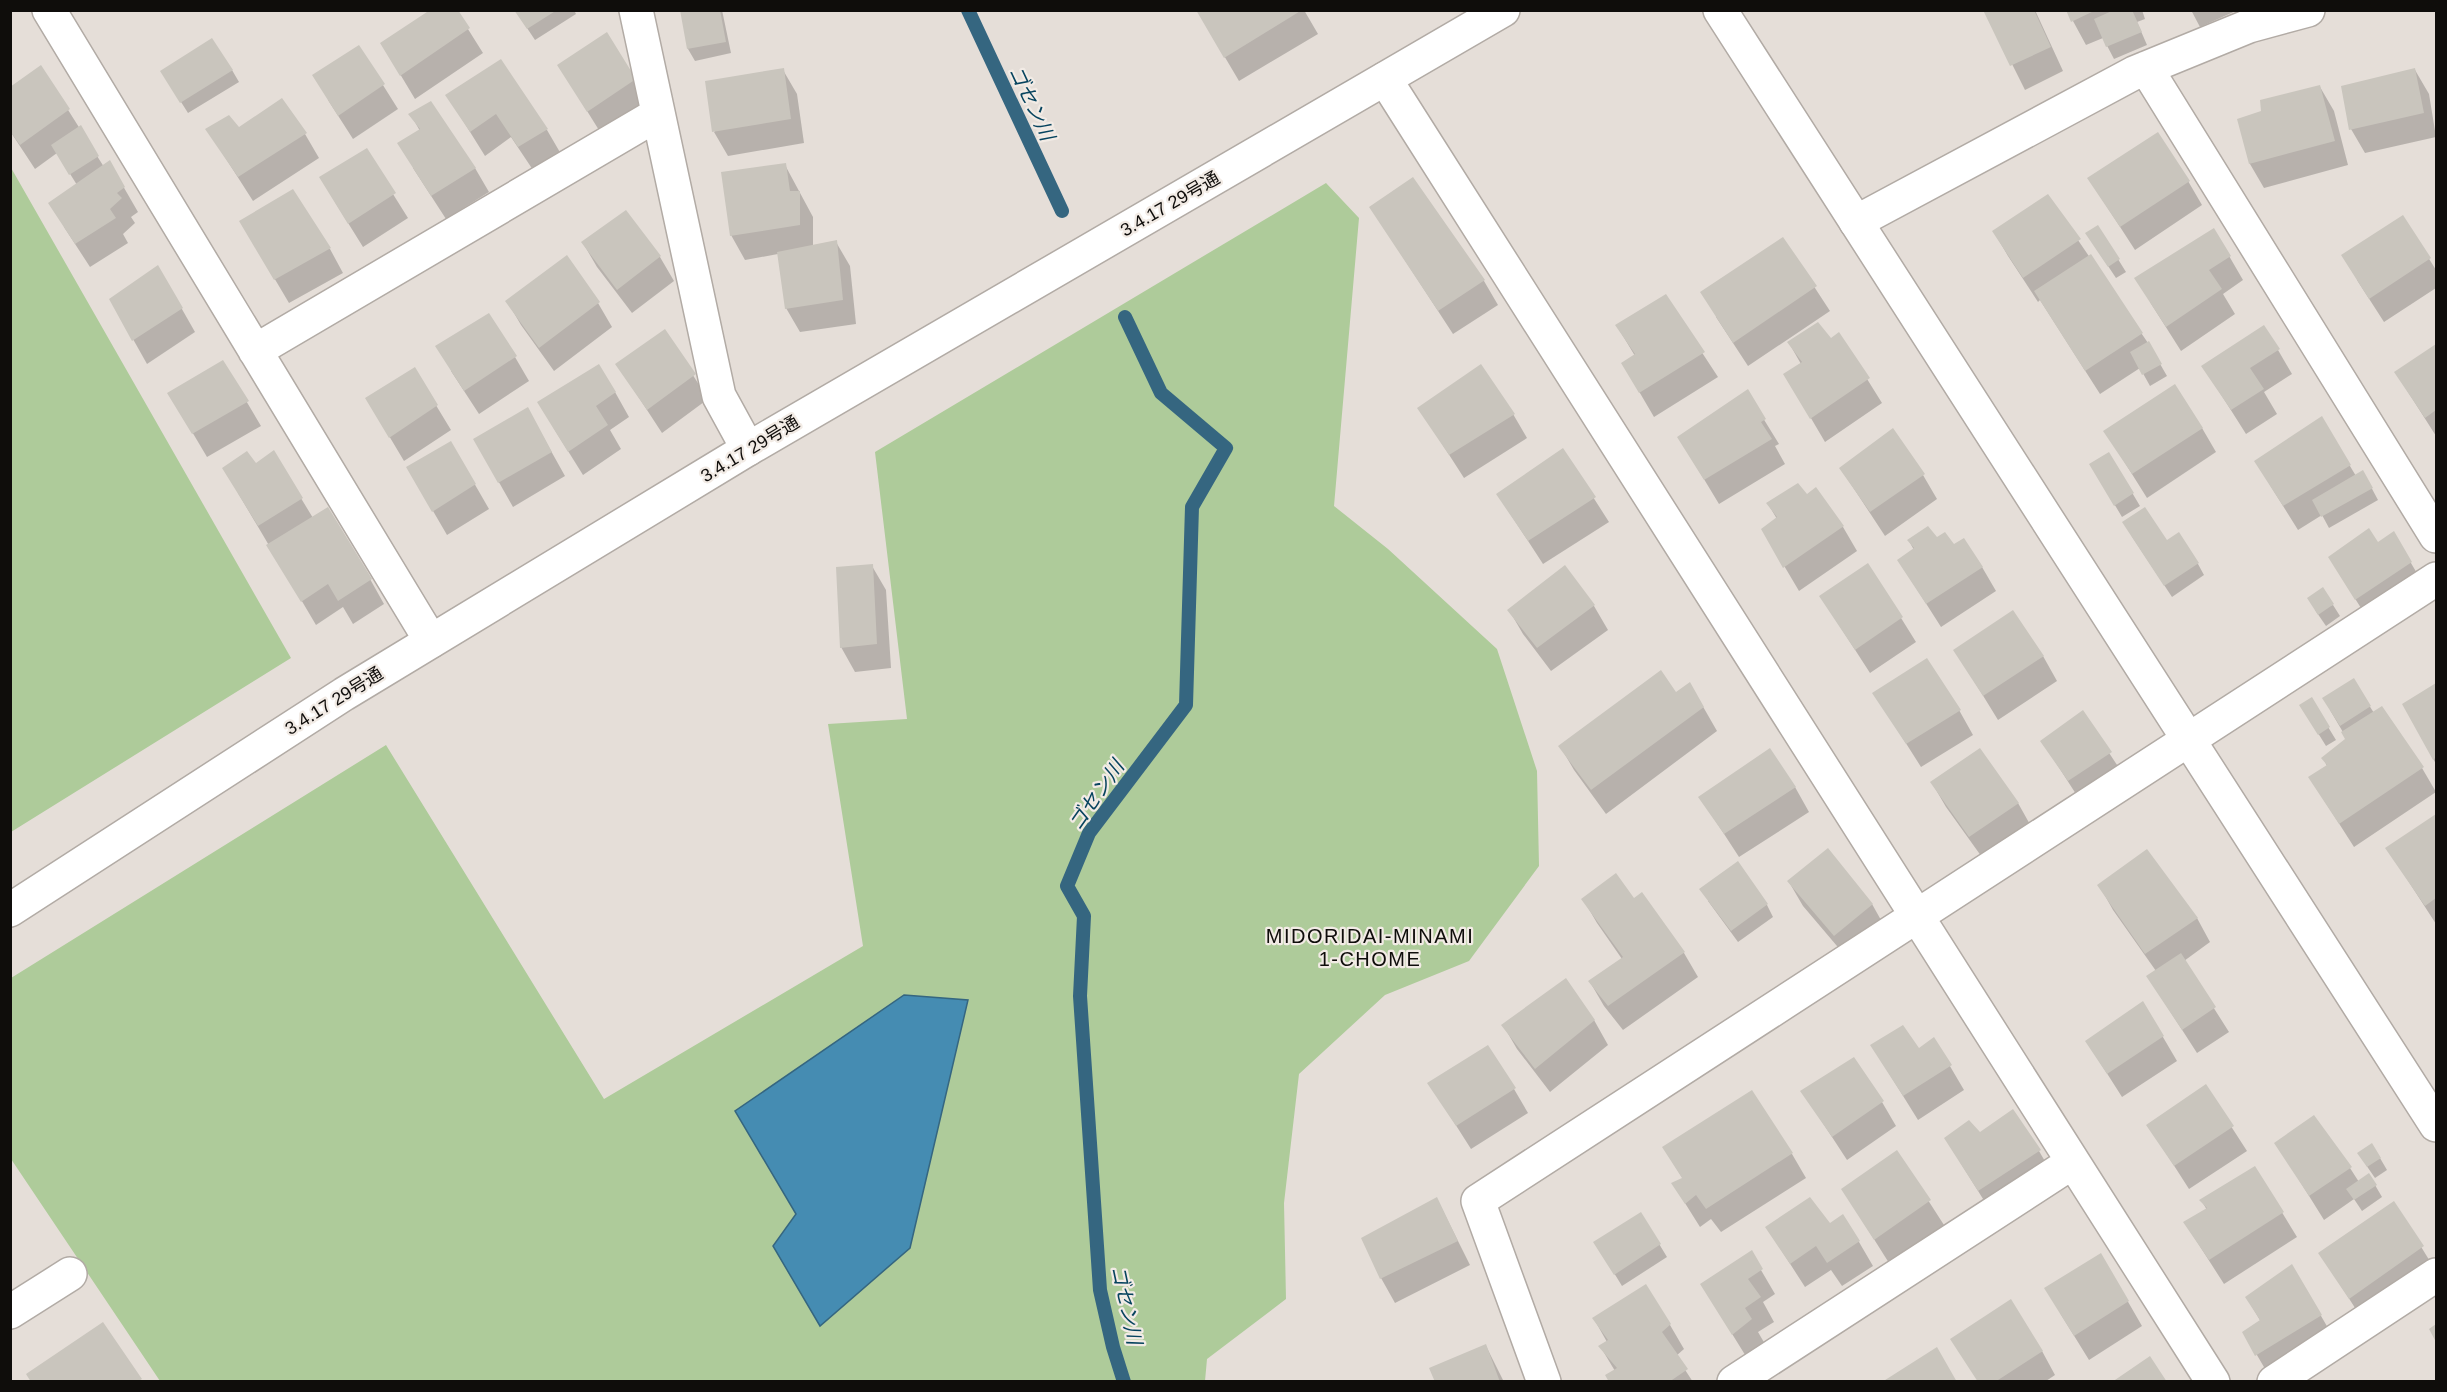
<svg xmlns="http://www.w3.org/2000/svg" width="2447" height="1392" viewBox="0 0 2447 1392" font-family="Helvetica,'Noto Sans JP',sans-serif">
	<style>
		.green { fill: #aecb9a }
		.water { fill: #458cb2; stroke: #356680; stroke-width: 1.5 }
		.shadow { fill: #0003 }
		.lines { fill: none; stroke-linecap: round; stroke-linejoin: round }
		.stream { stroke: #356680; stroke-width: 14 }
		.building { fill: #c9c5bd }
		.street-casing { stroke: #b2aba5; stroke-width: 36 }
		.secondary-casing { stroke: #b2aba5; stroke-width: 36 }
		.street { stroke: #fff; stroke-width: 33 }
		.secondary { stroke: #fff; stroke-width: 33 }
		.labels { text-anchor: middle; stroke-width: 4.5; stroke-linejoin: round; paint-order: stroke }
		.street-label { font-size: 18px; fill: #0f0d0b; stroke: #f2ebe5 }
		.water-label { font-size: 20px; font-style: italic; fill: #06435e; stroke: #f2ebe5 }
		.neighbourhood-label { font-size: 20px; letter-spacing: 1.5px; fill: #0f0d0b; stroke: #f2ebe5 }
	</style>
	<rect width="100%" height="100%" fill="#e5ded8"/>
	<!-- green -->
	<path class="green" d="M10,166L291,658L11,832H10Z
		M1326,183L1359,218L1334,506L1388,549L1497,649L1537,771L1539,866L1469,961L1385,995L1299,1074L1284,1203L1286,1299L1207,1359L1205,1381H160L11,1159V978L386,745L604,1099L863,946L828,724L907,719L875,452Z"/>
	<!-- water -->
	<path class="water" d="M904,995L968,1000L910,1248L820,1326L773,1246L796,1214L735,1111Z"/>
	<!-- shadow -->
	<path class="shadow" d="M456,10L483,53L415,99L382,44Z
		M515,10H574L576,14L535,40Z
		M687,10H722L731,53L695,61L688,49L682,12Z
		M1197,10H1304L1318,34L1239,81Z
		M1985,10H2035L2063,71L2025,90Z
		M2067,10H2142L2145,19L2137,22L2147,45L2114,59L2103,38L2086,45Z
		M2191,10H2238L2200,27Z
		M606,34L648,103L602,135L559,66Z
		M359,47L398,109L353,139L328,100Z
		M41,67L104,167L123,186L138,212L131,217L135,223L123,234L128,243L90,267L64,227L77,185L57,153L35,169L10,131Z
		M232,70L239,82L188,113L169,83Z
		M783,70L797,94L804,143L728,156L714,132Z
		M2415,70L2429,94L2436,137L2365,153L2351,129Z
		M2320,87L2334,111L2348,165L2264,188L2250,164L2239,120L2262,112Z
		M447,95L547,130L561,154L533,170L511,137L485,156Z
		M411,115L475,168L489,192L446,219L413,168L420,131Z
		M207,129L305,134L319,158L253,201Z
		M366,151L408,218L363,247L335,202Z
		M785,165L813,217V246L836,242L850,266L856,324L800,332L786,308L778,254L745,260L731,235Z
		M1412,179L1484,281L1498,305L1453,334L1371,208Z
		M2089,179L2188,181L2202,205L2135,250Z
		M2048,196L2148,343L2167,376L2150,386L2140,368L2100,394L2040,300L2038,302L2008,256L1994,232Z
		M2403,217L2436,270V288L2384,322L2357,280Z
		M241,222L330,249L343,273L289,303Z
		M2098,227L2126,272L2116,278L2094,245Z
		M2214,230L2243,280L2223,294L2235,314L2181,351L2150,302Z
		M1783,239L1830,311L1748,366L1716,317Z
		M583,243L660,257L674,281L632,313L597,267Z
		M158,267L195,332L147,364L111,300Z
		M1665,296L1718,377L1654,417L1637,388L1635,356L1617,326Z
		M507,301L598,303L612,327L554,371L521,325Z
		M665,331L708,399L662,433L617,364Z
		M1839,334L1882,403L1825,442L1785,374L1801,364L1789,343L1830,340Z
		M2436,345V436L2396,373Z
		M2278,350L2292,374L2264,392L2277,414L2246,434L2203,366Z
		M515,357L529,381L479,414L451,371Z
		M223,362L261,426L207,457L169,393Z
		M414,369L451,430L404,461L367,399Z
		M615,392L629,417L610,430L621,449L583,475L553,427Z
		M1747,392L1779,444L1775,446L1785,464L1719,504L1693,461Z
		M1419,408L1513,414L1527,438L1464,478Z
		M2321,418L2356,476L2363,472L2378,500L2329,528L2322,515L2298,530L2270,485Z
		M2202,428L2216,452L2147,498L2105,431Z
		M541,433L565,476L513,507L475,440Z
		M451,443L489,509L447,535L408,468Z
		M1563,450L1609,522L1543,564L1498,495Z
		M273,452L313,518L370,579L384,604L353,624L343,607L316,625L238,493L255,465Z
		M2109,454L2140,506L2122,517L2091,465Z
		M1841,469L1923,475L1937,499L1885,536Z
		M1806,496L1843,527L1857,551L1799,591L1763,530L1777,519L1768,504Z
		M2394,534L2425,587L2371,624L2344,581L2377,544Z
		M2131,535L2167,542L2198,564L2204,575L2172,597Z
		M1937,539L1953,546L1982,567L1996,591L1941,627L1899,561L1914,550L1909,541Z
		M1868,565L1916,642L1870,673L1821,597Z
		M872,566L886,590L891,668L855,672L841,647Z
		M1565,567L1594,606L1608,630L1551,671L1523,634L1509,610Z
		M2333,605L2340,616L2326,626L2315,610Z
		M1955,650L2043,656L2057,681L1998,720Z
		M2353,680L2374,713L2422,768L2436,792L2354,847L2310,778L2327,766L2323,758L2347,739L2330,710Z
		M1690,684L1717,731L1606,814L1574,770L1560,746L1676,695Z
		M2436,685V764L2404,705Z
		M1874,693L1959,710L1973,735L1921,767Z
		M2311,699L2336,740L2326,746L2308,717Z
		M2082,712L2125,777L2083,805L2042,741Z
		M1932,783L2018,803L2032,828L1984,860L1946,807Z
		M1795,787L1809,812L1739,857L1700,797Z
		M2436,816V924L2387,848Z
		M1789,882L1872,904L1886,929L1848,959L1803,906Z
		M2099,885L2197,918L2210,942L2184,961L2229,1032L2197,1053L2148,977L2156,971L2113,910Z
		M1583,899L1633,900L1684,953L1698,977L1623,1030L1604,1006L1590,982L1622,959L1597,923Z
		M1708,901L1767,905L1773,917L1738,942Z
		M2143,1003L2177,1061L2122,1097L2087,1042Z
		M1594,1020L1608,1045L1550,1092L1517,1049L1503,1025Z
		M1934,1039L1964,1090L1918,1120L1872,1046L1919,1050Z
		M1429,1083L1514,1089L1528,1113L1471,1149Z
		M2205,1086L2247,1151L2189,1189L2148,1125Z
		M1802,1091L1882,1102L1896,1126L1847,1160Z
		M1980,1134L2039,1151L2053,1175L1993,1215L1960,1162Z
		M2276,1143L2350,1168L2359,1182L2375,1185L2382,1197L2362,1211L2354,1199L2324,1220Z
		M1664,1148L1792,1154L1806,1178L1721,1232L1711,1219L1700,1227L1673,1184L1683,1179Z
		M1897,1152L1944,1225L1889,1263L1843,1190Z
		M2380,1158L2387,1170L2375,1178L2366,1165Z
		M2255,1168L2297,1237L2224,1284L2185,1223L2207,1210L2201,1200Z
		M1437,1199L1470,1265L1395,1303L1381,1278Z
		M2394,1203L2436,1271L2364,1322L2320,1253Z
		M1641,1214L1667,1257L1622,1286L1595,1242Z
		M1830,1225L1859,1242L1873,1266L1842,1286L1831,1270L1805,1287L1767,1228Z
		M1751,1253L1775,1294L1763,1302L1774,1322L1758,1332L1765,1344L1747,1358L1716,1308Z
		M2101,1255L2142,1326L2089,1360L2060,1313Z
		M2292,1266L2335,1340L2271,1379L2244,1333L2261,1322L2247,1298Z
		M1594,1319L1670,1325L1684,1349L1676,1356L1693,1382H1610L1615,1371L1600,1346L1607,1342Z
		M1486,1346L1504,1382H1436Z
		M2042,1351L2055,1375L2046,1381L1978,1382Z"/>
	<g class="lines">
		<!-- stream -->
		<path class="stream" d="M968,10L1062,211
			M1124,1382L1113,1347L1100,1290L1080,996L1084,916L1067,886L1089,833L1186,705L1192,507L1226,448L1161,393L1125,317"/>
	</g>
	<!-- building -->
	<path class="building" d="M430,10H458L470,28L400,76L380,43Z
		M514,10H557L527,29Z
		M680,10H720L726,42L687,49Z
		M1196,10H1302L1224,58Z
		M1983,10H2034L2051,47L2010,66Z
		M2066,10H2096L2071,22Z
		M2114,10H2132L2142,32L2106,47L2094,19Z
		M607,32L636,79L587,112L557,65Z
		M212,38L233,70L180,103L160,71Z
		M359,45L385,84L338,116L312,75Z
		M501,59L548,129L518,147L496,114L470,132L445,95Z
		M41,65L70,109L20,145L10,131V87Z
		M784,68L791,119L712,132L705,81Z
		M2415,68L2424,113L2349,130L2341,86Z
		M2320,85L2335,141L2249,164L2237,119L2261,111L2260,100Z
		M282,98L307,133L238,177L205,129L229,115L239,127Z
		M431,101L476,168L431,196L397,143L420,129L408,114Z
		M81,125L99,156L69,175L51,145Z
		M2158,132L2190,181L2120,227L2087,178Z
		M367,148L396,193L348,224L319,177Z
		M110,160L125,187L117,193L122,198L110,209L116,218L75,244L48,203Z
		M786,163L790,191H800V225L730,236L721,172Z
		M1413,177L1485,280L1438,311L1369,207Z
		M293,189L331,248L274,280L239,221Z
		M2048,194L2081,239L2023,278L1992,231Z
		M626,210L661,256L617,290L581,242Z
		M2403,215L2431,258L2369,299L2341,255Z
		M2098,225L2120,259L2108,267L2085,233Z
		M2214,228L2231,256L2209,270L2222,289L2166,327L2134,278Z
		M1783,237L1817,286L1733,343L1700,292Z
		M837,240L843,300L785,309L777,252Z
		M2091,254L2143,333L2085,371L2034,291Z
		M567,255L600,302L539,348L505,301Z
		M158,265L183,308L132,341L109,299Z
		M1666,294L1705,352L1639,393L1621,363L1635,354L1615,325Z
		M489,313L517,356L464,391L435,346Z
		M1818,322L1831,338L1839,332L1870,378L1810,419L1783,374L1802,362L1787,342Z
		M2264,325L2280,349L2250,368L2264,389L2231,410L2201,366Z
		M665,329L696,374L647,410L615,364Z
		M2149,341L2162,364L2142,375L2130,352Z
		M2436,344V410L2425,418L2394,372Z
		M223,360L249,401L192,434L167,393Z
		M599,364L616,392L596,406L608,425L568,452L537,402Z
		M1481,364L1515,414L1449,455L1417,408Z
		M415,367L438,405L389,438L365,398Z
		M2175,384L2203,428L2132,474L2103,431Z
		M1748,389L1766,419L1761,422L1772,439L1704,480L1677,437Z
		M528,407L552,452L498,483L473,439Z
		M2322,416L2351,465L2283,506L2254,461Z
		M1893,428L1925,474L1870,512L1839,468Z
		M451,441L476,484L432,512L406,467Z
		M1563,448L1596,497L1528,541L1496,494Z
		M274,450L303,498L258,526L222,468L247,451L256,463Z
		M2109,452L2134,493L2114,506L2089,464Z
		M2363,470L2373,488L2321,517L2312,500Z
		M1798,483L1807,494L1816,487L1844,526L1783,568L1761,529L1777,517L1766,503Z
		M328,507L372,579L338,601L328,584L301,602L266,545Z
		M2145,507L2167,540L2179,532L2199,563L2164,586L2122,522Z
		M1928,526L1937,537L1945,532L1954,544L1964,538L1983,567L1926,604L1897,560L1914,548L1907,540Z
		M2369,528L2378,542L2394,531L2412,562L2355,600L2328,557Z
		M1868,563L1903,617L1855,650L1819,596Z
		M873,564L877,644L840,648L836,567Z
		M1565,565L1595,605L1537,648L1507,610Z
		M2323,587L2334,604L2318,615L2307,598Z
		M2013,610L2044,656L1983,696L1953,650Z
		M1927,658L1961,710L1906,744L1872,693Z
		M1661,670L1676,692L1690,682L1704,707L1591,790L1558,746Z
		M2354,678L2371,706L2340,726L2322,698Z
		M2436,683V757L2433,760L2402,704Z
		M2312,697L2330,727L2318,735L2299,705Z
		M2382,706L2424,767L2339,824L2308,777L2327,765L2321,758L2345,739L2341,732Z
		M2083,710L2112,752L2068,781L2040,741Z
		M1770,748L1796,787L1724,834L1698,797Z
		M1980,748L2019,803L1969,837L1930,782Z
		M2436,814V898L2425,906L2385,848Z
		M1828,848L1873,904L1834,936L1787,881Z
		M2147,849L2198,918L2145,954L2097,885Z
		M1738,861L1768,904L1731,931L1699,889Z
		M1616,873L1634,898L1642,892L1685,952L1608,1006L1588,981L1623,957L1581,899Z
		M2181,953L2216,1007L2182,1030L2146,976Z
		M1566,978L1595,1020L1535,1069L1501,1025Z
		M2143,1001L2164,1036L2107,1074L2085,1041Z
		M1903,1025L1919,1048L1934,1037L1952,1065L1903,1096L1870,1045Z
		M1488,1045L1516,1088L1456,1126L1427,1083Z
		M1854,1057L1884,1101L1832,1137L1800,1091Z
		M2206,1084L2234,1126L2174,1166L2146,1125Z
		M1752,1090L1793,1153L1706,1209L1696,1195L1685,1204L1671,1183L1682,1178L1662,1147Z
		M2013,1109L2041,1150L1978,1191L1944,1138L1969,1120L1980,1132Z
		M2314,1115L2352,1167L2309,1196L2274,1143Z
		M2372,1143L2381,1158L2367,1167L2357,1153Z
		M1897,1150L1931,1200L1874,1240L1841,1189Z
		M2255,1166L2284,1212L2209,1260L2183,1222L2207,1208L2199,1200Z
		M2369,1173L2377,1185L2354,1200L2346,1189Z
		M1437,1197L1458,1241L1380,1279L1361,1238Z
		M1810,1197L1830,1223L1843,1214L1860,1241L1827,1263L1816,1246L1790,1264L1765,1227Z
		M2394,1201L2424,1246L2349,1299L2318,1253Z
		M1641,1212L1661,1244L1614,1275L1593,1242Z
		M1752,1250L1763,1269L1748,1279L1761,1297L1745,1308L1752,1319L1732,1335L1700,1284Z
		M2101,1253L2129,1301L2074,1336L2044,1288Z
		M2292,1264L2322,1315L2255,1356L2242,1332L2260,1320L2245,1297Z
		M1646,1284L1671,1324L1662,1332L1688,1369L1669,1382H1609L1605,1375L1617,1368L1598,1346L1608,1340L1592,1318Z
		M2011,1299L2043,1351L1995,1382H1978L1950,1339Z
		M103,1322L142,1379L137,1382H31L26,1374Z
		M2436,1324V1342L2429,1329Z
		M1486,1344L1500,1382H1435L1429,1368Z
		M1937,1347L1957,1382H1882Z
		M2150,1356L2167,1382H2112Z"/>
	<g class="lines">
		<!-- street casing -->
		<g class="street-casing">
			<path id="street" d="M49,10L431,641
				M636,10L719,396L748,449
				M2146,68L2436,536
				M1385,79L2213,1382
				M1856,222L2134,73L2249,26L2308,10
				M255,351L658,114
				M10,1312L70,1274
				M1544,1382L1478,1201L2436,579
				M1734,1382L2073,1162
				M2274,1382L2436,1275"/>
		</g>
		<!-- secondary casing -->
		<g class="secondary-casing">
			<path id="secondary" d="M1720,10L2436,1125
				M10,910L344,694L748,449L1503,10"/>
		</g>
		<!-- street -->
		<use href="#street" class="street"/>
		<!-- secondary -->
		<use href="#secondary" class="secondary"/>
	</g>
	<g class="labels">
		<!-- street labels -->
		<g class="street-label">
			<text transform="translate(1170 204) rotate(-30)" y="6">3.4.17 29号通</text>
			<text transform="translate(750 449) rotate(-31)" y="6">3.4.17 29号通</text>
			<text transform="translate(334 701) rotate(-32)" y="6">3.4.17 29号通</text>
		</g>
		<!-- water labels -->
		<g class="water-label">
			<text transform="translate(1032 103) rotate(65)" y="7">ゴセン川</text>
			<text transform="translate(1096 795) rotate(-55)" y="7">ゴセン川</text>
			<text transform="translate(1127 1305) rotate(78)" y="7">ゴセン川</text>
		</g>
		<!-- neighbourhood labels -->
		<g class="neighbourhood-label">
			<text x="1370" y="943">MIDORIDAI-MINAMI<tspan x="1370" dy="23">1-CHOME</tspan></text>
		</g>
	</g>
	<!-- border -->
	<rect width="2447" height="1392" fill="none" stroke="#0f0d0b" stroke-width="24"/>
</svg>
